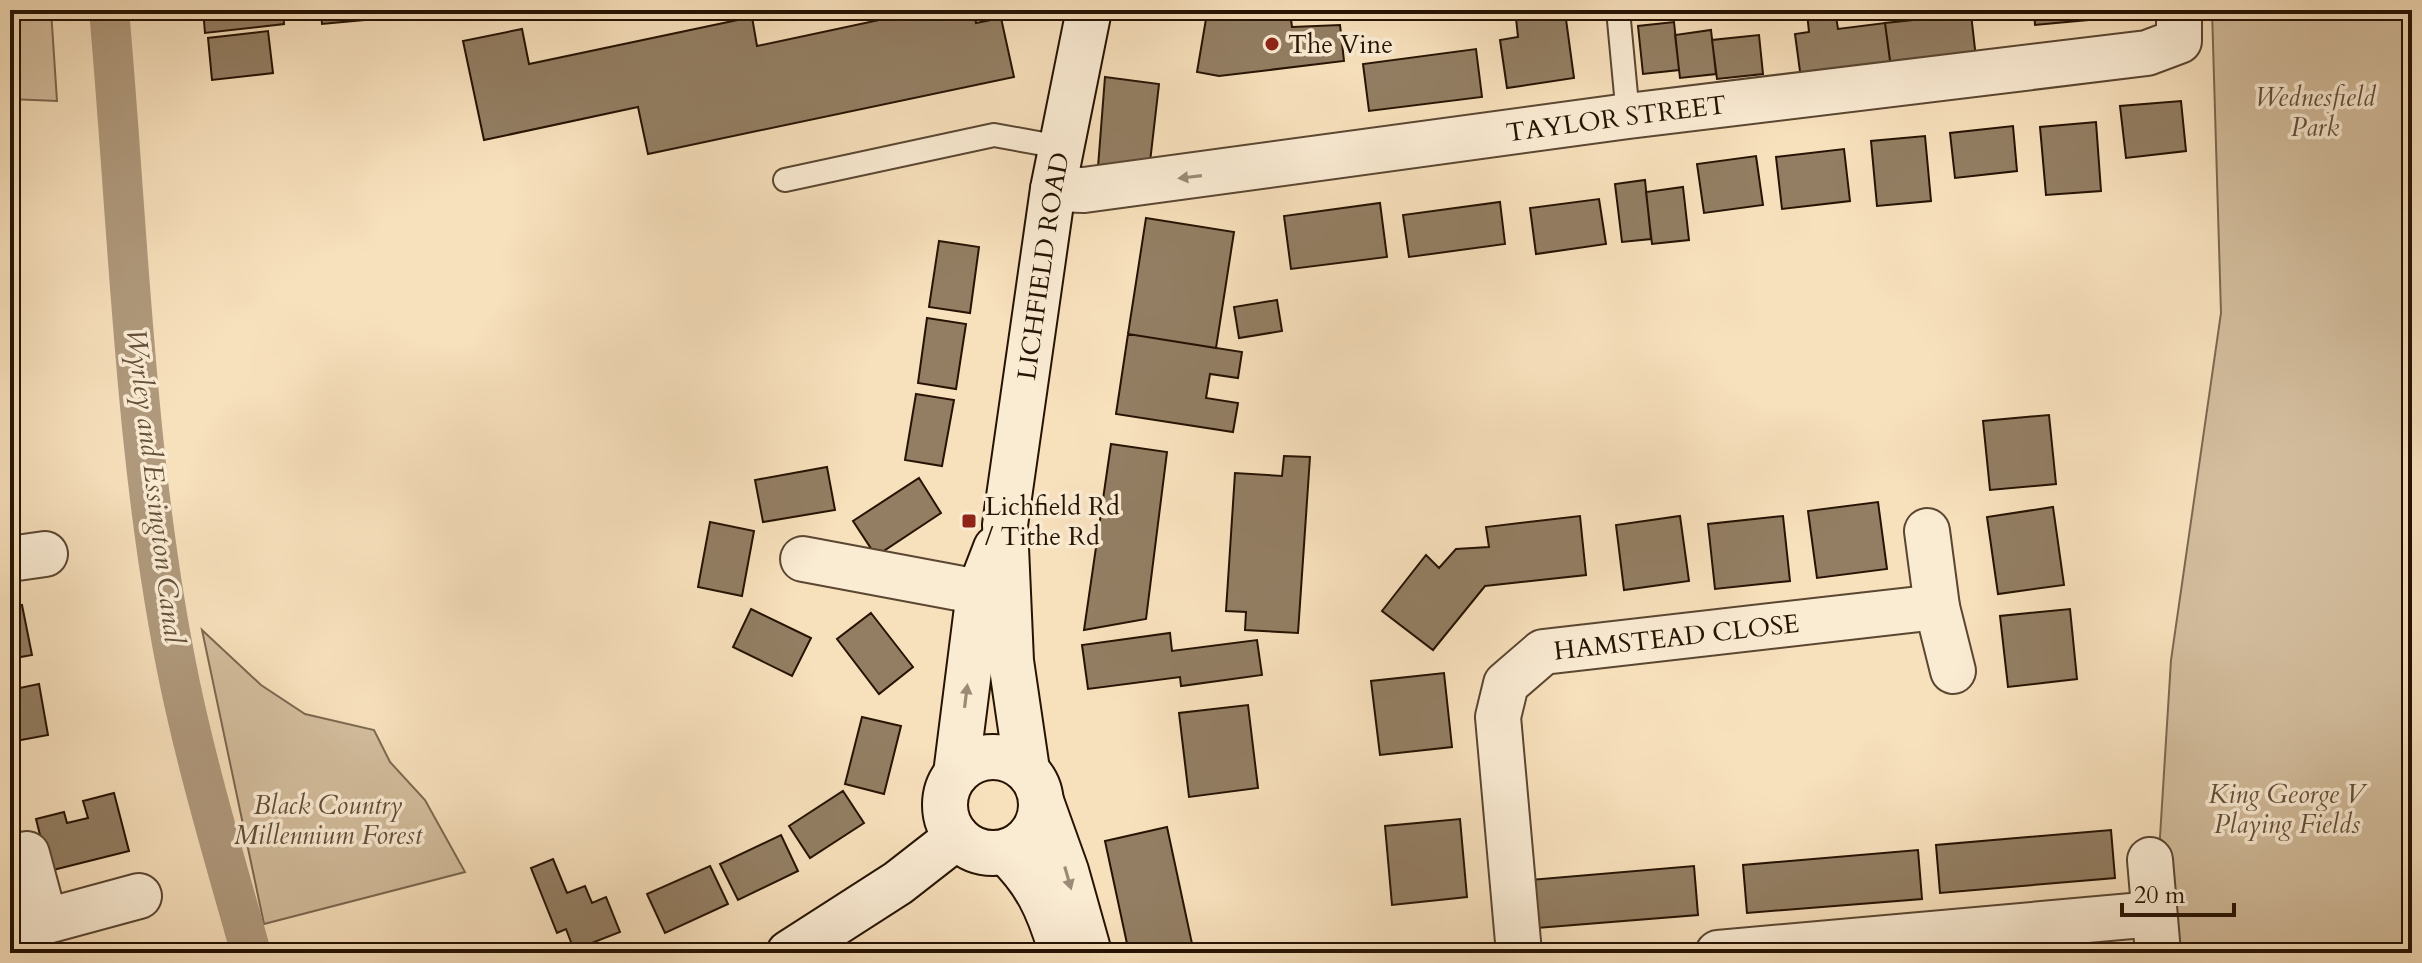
<svg xmlns="http://www.w3.org/2000/svg" width="2422" height="963" font-family="Cardo,serif">
<style>
.green{fill:#d3bd9d;stroke:#7c6850;stroke-width:2}
.lines{fill:none;stroke-linecap:round;stroke-linejoin:round}
.canal{stroke:#b09a7d;stroke-width:40}
.building{fill:#937e63;stroke:#261303;stroke-width:2}
.lane-casing{stroke:#5a4631;stroke-width:26}
.street-casing{stroke:#5a4631;stroke-width:48}
.secondary-casing{stroke:#261303;stroke-width:48}
.lane{stroke:#faebd3;stroke-width:22}
.street{stroke:#faebd3;stroke-width:44}
.secondary{stroke:#faebd3;stroke-width:44}
.oneway{fill:#9b8a75}
.poi-dot{fill:#8f2418;stroke:#faebd3;stroke-width:3}
.labels{text-anchor:middle;dominant-baseline:central;stroke-width:7;stroke-linejoin:round;paint-order:stroke}
.poi-label{font-size:26px;fill:#261303;stroke:#faebd3;text-anchor:start}
.park-label{font-size:26px;font-style:italic;fill:#634e39;stroke:#faebd3}
.street-label{font-size:26px;fill:#261303;stroke:#faebd3}
.water-label{font-size:28px;font-style:italic;fill:#64503a;stroke:#faebd3}
</style>
<rect width="100%" height="100%" fill="#f7e0bc"/>
<filter id="stains"><feTurbulence type="fractalNoise" baseFrequency=".0025" numOctaves="4"/><feColorMatrix values="0 0 0 0 .2 0 0 0 0 .09 0 0 0 0 .02 0 0 0 .5 -.17"/></filter>
<radialGradient id="worn" r=".72"><stop offset=".6" stop-color="#630" stop-opacity="0"/><stop offset="1" stop-color="#630" stop-opacity=".3"/></radialGradient>
<!-- green -->
<path class="green" d="M10,10H51L57,101L10,99Z
M2212,10H2412V953H2148L2159,853L2171,660L2221,313Z
M202,630L261,685L305,714L374,730L390,762L425,800L465,872L264,924Z"/>
<g class="lines">
<!-- canal -->
<path class="canal" d="M109,10C129,234 134,463 180,684C199,774 226,864 251,953"/>
</g>
<!-- building -->
<path class="building" d="M203,10H283L284,24L205,33Z
M321,10H363L364,20L322,24Z
M926,10H974L976,23L1001,18L1014,77L648,154L638,107L484,140L463,41L522,29L529,64L752,17L757,46Z
M1835,10L1838,29L1885,23L1891,68L1801,79L1795,34L1809,32L1807,13Z
M2034,10H2099V19L2035,25Z
M1290,12L1292,27L1340,25L1344,61L1219,76L1197,72L1206,19Z
M1565,12L1574,78L1507,88L1500,40L1518,37L1516,18Z
M1971,14L1976,58L1891,68L1885,23Z
M1674,22L1679,70L1643,74L1638,26Z
M1711,30L1716,74L1680,78L1675,35Z
M268,31L273,73L212,80L208,38Z
M1759,35L1763,74L1717,79L1712,40Z
M1476,49L1482,97L1369,111L1363,64Z
M1105,77L1159,84L1150,162L1098,167Z
M2181,101L2186,151L2126,158L2120,106Z
M2096,122L2101,191L2046,195L2040,127Z
M2013,126L2017,171L1955,178L1950,133Z
M1925,136L1931,201L1877,206L1871,141Z
M1844,149L1850,201L1782,209L1776,157Z
M1756,156L1763,205L1704,213L1697,164Z
M1645,180L1651,239L1622,242L1615,184Z
M1683,187L1689,240L1652,244L1646,192Z
M1599,199L1606,244L1536,254L1530,208Z
M1500,202L1505,244L1409,257L1403,215Z
M1380,203L1387,257L1291,269L1284,216Z
M1146,218L1234,232L1216,348L1128,334Z
M939,241L979,247L970,313L929,307Z
M1277,300L1282,331L1239,338L1234,307Z
M927,318L966,324L956,389L918,383Z
M1128,334L1242,352L1238,378L1210,374L1206,398L1238,403L1233,432L1116,414Z
M916,394L954,400L942,466L905,460Z
M2049,415L2056,484L1990,490L1983,421Z
M1111,444L1167,452L1146,619L1084,630Z
M1284,456L1310,457L1298,633L1245,630L1246,612L1226,611L1235,473L1282,476Z
M827,467L835,510L763,522L755,480Z
M919,478L941,513L876,556L853,521Z
M10,490L20,537L10,538Z
M1878,502L1887,569L1817,578L1808,511Z
M2053,507L2064,585L1998,594L1987,517Z
M1580,516L1586,575L1485,586L1433,650L1382,611L1426,555L1439,568L1456,549L1489,547L1486,527Z
M1680,516L1689,581L1624,590L1616,525Z
M1783,516L1790,581L1715,589L1708,524Z
M710,522L754,531L742,596L698,587Z
M22,605L32,655L10,659V607Z
M751,609L811,638L792,676L733,647Z
M2070,609L2077,679L2008,687L2000,616Z
M871,613L913,667L879,694L837,639Z
M1170,633L1172,651L1257,640L1262,675L1181,686L1180,677L1088,689L1082,645Z
M1444,673L1452,747L1380,755L1371,681Z
M39,684L48,735L10,742V690Z
M1248,705L1258,788L1189,797L1179,713Z
M862,717L901,726L884,794L845,784Z
M843,791L864,823L810,858L789,826Z
M114,793L129,851L49,871L36,819L64,812L67,823L88,818L83,801Z
M1460,819L1467,897L1392,905L1385,826Z
M1167,827L1194,953H1129L1105,841Z
M2111,830L2115,878L1940,893L1936,845Z
M781,835L798,871L738,900L720,864Z
M1918,850L1922,899L1747,913L1743,865Z
M553,859L567,893L585,886L592,903L606,897L620,932L574,950L566,929L557,933L531,868Z
M710,866L728,904L665,933L647,894Z
M1694,866L1698,915L1523,929L1519,881Z"/>
<g class="lines">
<defs>
<path id="lane" d="M1618,10L1628,116
M785,180L994,135L1060,147"/>
<g id="street">
<path id="s1" d="M1053,189L1084,190L1628,116L2147,53L2179,41V10"/>
<path d="M1927,531L1937,607L1953,671"/>
<path d="M10,559L45,554"/>
<path d="M803,559L979,592"/>
<path d="M27,854L45,921"/>
<path d="M2150,860L2158,953"/>
<path d="M10,931L139,896"/>
<path id="s2" d="M1519,953L1498,717L1506,684L1543,652L1937,607"/>
<path d="M1718,953L2154,914"/>
</g>
<g id="secondary">
<circle cx="993" cy="805" r="48"/>
<path id="s3" d="M1027,770L1011,661L1005,525L1053,189L1089,10"/>
<path d="M956,774L979,592L996,548"/>
<path d="M1042,804L1066,871L1089,953"/>
<path d="M1006,852C1036,881 1048,907 1060,947"/>
<path d="M789,953L898,883L957,837"/>
</g>
</defs>
<!-- lane casing -->
<use href="#lane" class="lane-casing"/>
<!-- street casing -->
<use href="#street" class="street-casing"/>
<!-- secondary casing -->
<use href="#secondary" class="secondary-casing"/>
<!-- lane -->
<use href="#lane" class="lane"/>
<!-- street -->
<use href="#street" class="street"/>
<!-- secondary -->
<use href="#secondary" class="secondary"/>
</g>
<!-- one-way arrows -->
<defs><path id="oneway-solid" d="M-6-.8H1V-3.2L6.5 0L1 3.2V.8H-6Z" transform="scale(2)"/></defs>
<g class="oneway">
<use href="#oneway-solid" transform="translate(1190 177) rotate(173)"/>
<use href="#oneway-solid" transform="translate(966 696) rotate(-83)"/>
<use href="#oneway-solid" transform="translate(1068 878) rotate(74)"/>
</g>
<!-- markers -->
<g class="poi-dot">
<circle cx="1272" cy="44" r="8"/>
<rect x="961" y="513" width="16" height="16" rx="4"/>
</g>
<g class="labels">
<!-- poi labels -->
<g class="poi-label">
<text x="1288" y="44">The Vine</text>
<text x="985" y="506">Lichfield Rd<tspan x="985" dy="30">/ Tithe Rd</tspan></text>
</g>
<!-- park labels -->
<g class="park-label">
<text x="2315" y="97">Wednesfield<tspan x="2315" dy="30">Park</tspan></text>
<text x="2287" y="794">King George V<tspan x="2287" dy="30">Playing Fields</tspan></text>
<text x="328" y="805">Black Country<tspan x="328" dy="30">Millennium Forest</tspan></text>
</g>
<!-- street labels -->
<g class="street-label">
<text stroke="none"><textPath href="#s1" startOffset="568">TAYLOR STREET</textPath></text>
<text stroke="none"><textPath href="#s3" startOffset="508">LICHFIELD ROAD</textPath></text>
<text stroke="none"><textPath href="#s2" startOffset="454">HAMSTEAD CLOSE</textPath></text>
</g>
<!-- water labels -->
<g class="water-label">
<text transform="translate(155 486) rotate(83)">Wyrley and Essington Canal</text>
</g>
</g>
<!-- margin -->
<rect width="2422" height="963" fill="none" stroke="#f7e0bc" stroke-width="40"/>
<rect x="12" y="12" width="2398" height="939" fill="none" stroke="#261303" stroke-width="4"/>
<rect x="20" y="20" width="2382" height="923" fill="none" stroke="#261303" stroke-width="2"/>
<!-- scale -->
<path d="M2122 903v12h112v-12" fill="none" stroke="#261303" stroke-width="4"/>
<text x="2134" y="903" font-size="24" fill="#261303" stroke="#faebd3" stroke-width="6" paint-order="stroke">20 m</text>
<rect width="100%" height="100%" filter="url(#stains)"/>
<rect width="100%" height="100%" fill="url(#worn)"/>
</svg>
